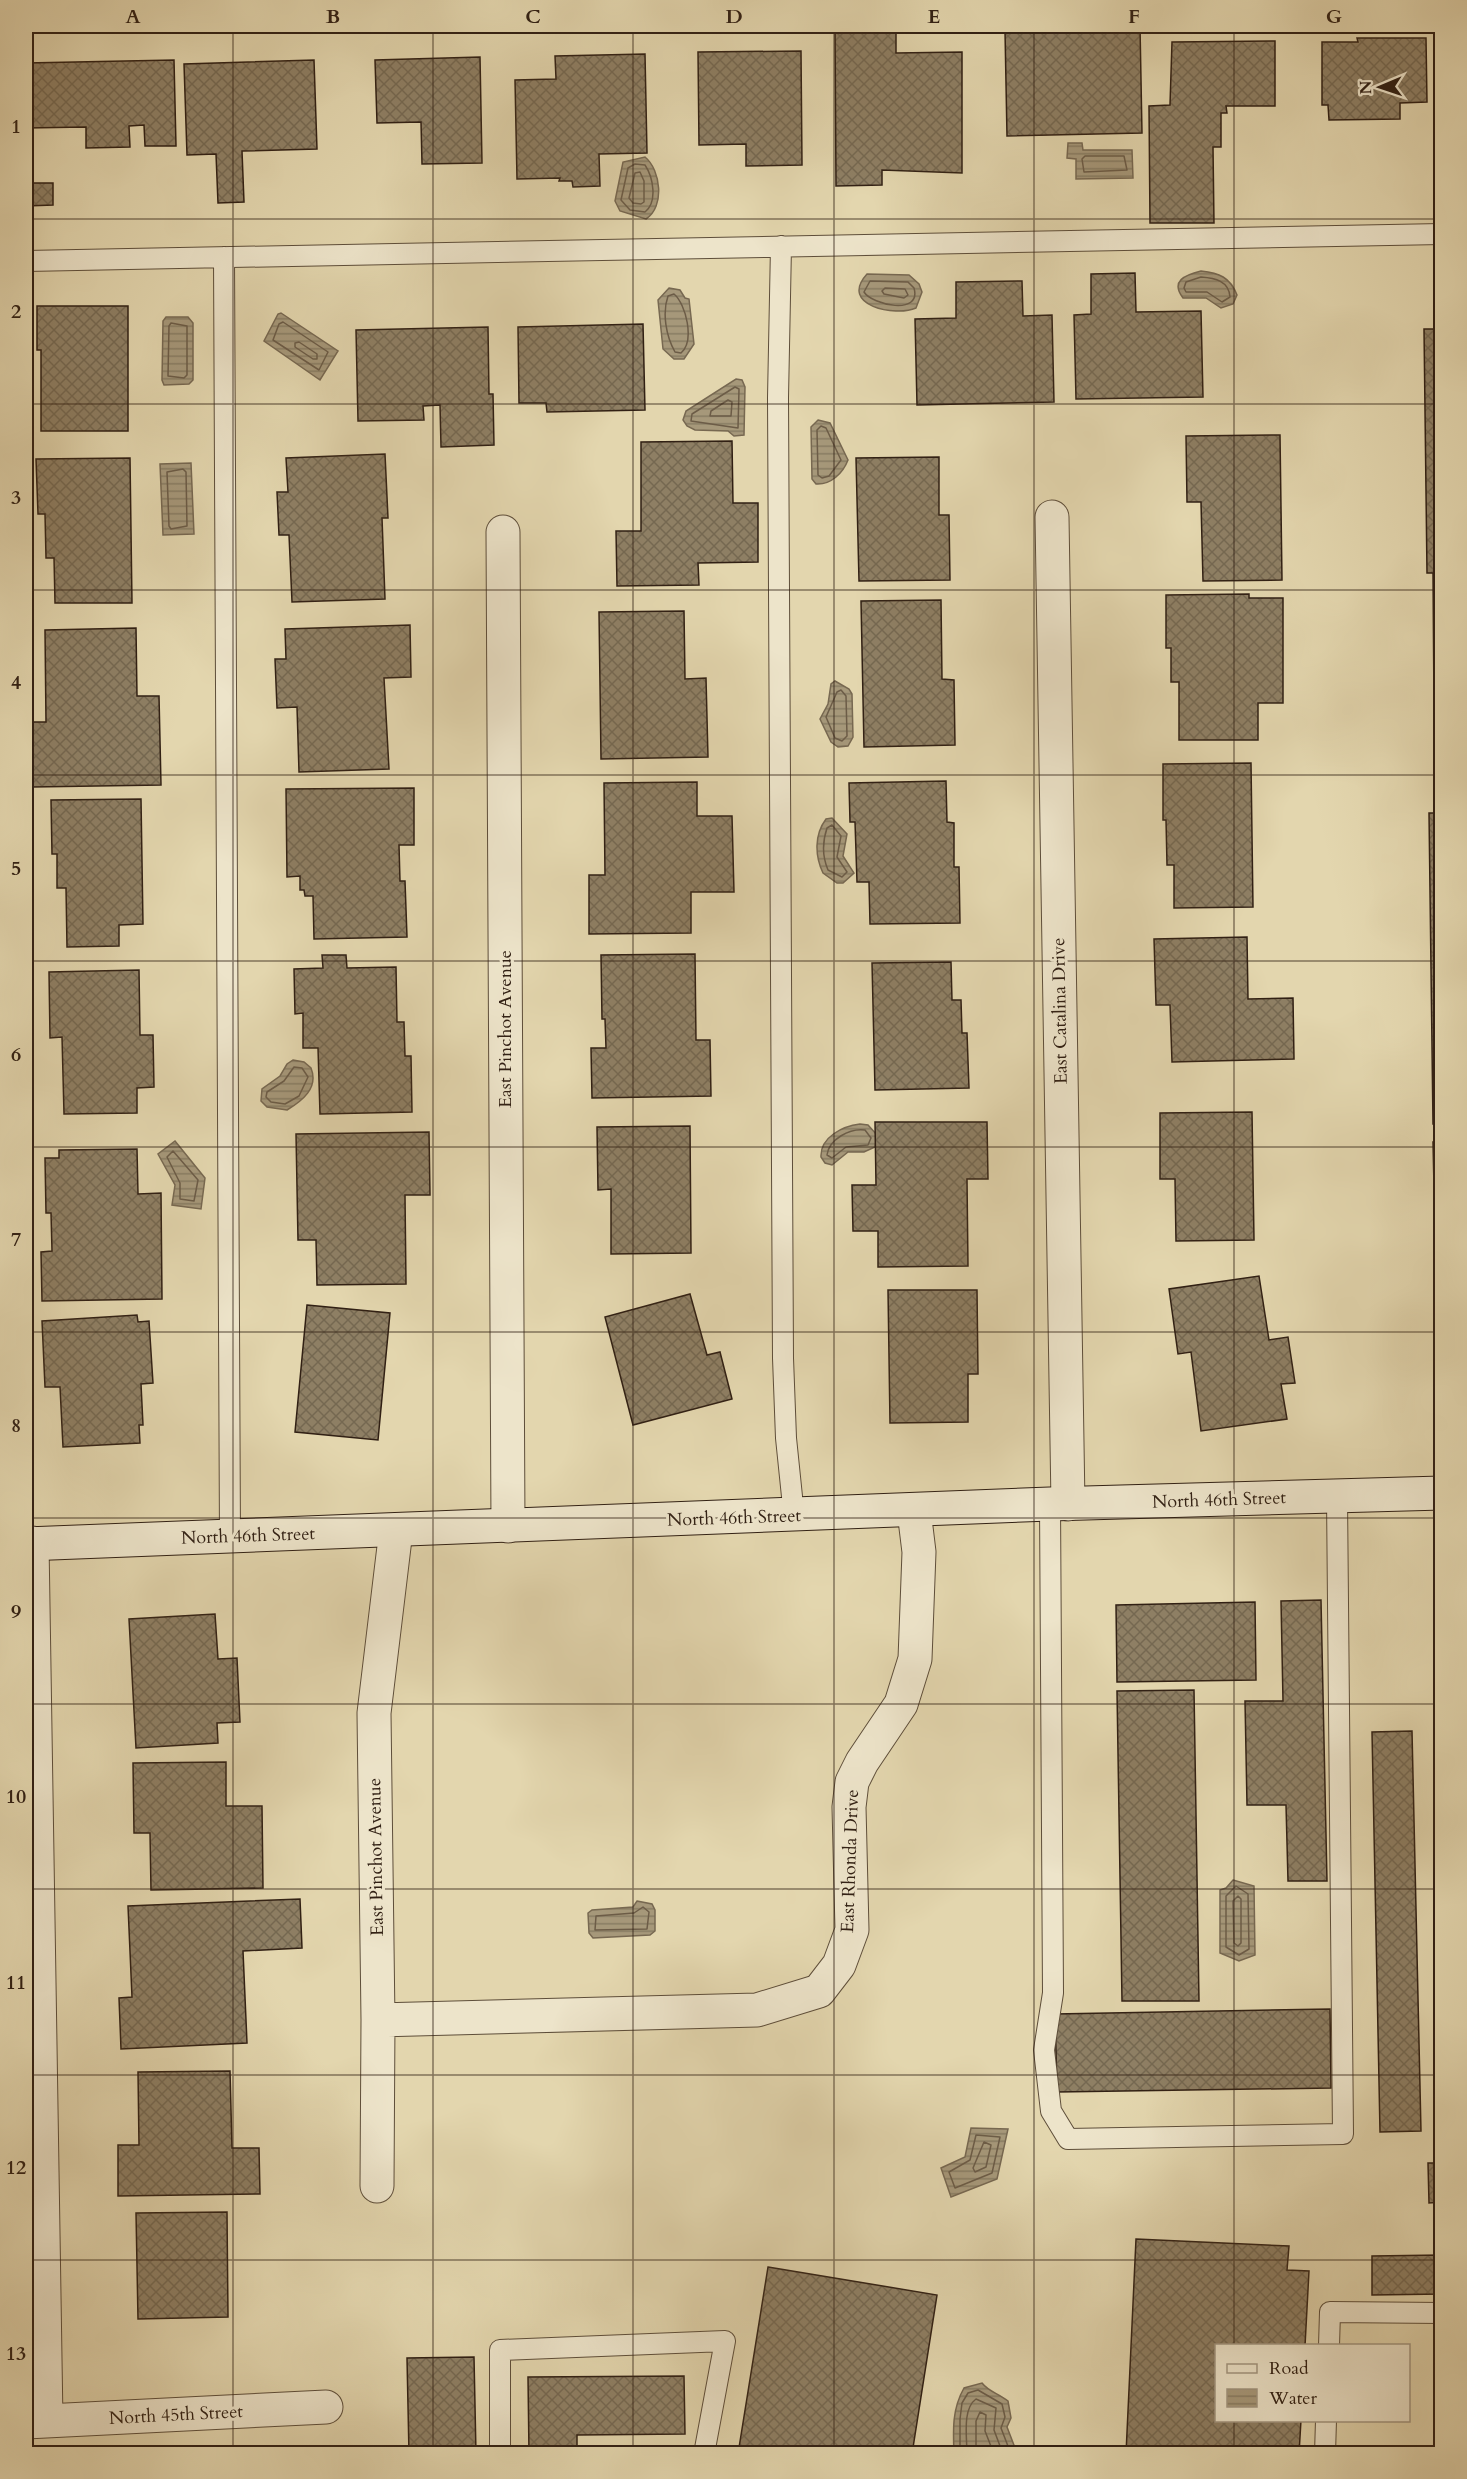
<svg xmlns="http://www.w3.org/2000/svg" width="1467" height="2479" font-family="Cardo,serif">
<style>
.water{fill:url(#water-rules);stroke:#776851;stroke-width:1.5}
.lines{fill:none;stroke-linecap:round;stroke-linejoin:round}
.shore{stroke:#6c5c47;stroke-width:1.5}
.building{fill:url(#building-cross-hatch);stroke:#312014;stroke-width:1.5}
.lane-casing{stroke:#5e4e3a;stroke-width:22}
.street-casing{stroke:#5e4e3a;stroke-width:35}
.secondary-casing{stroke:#312014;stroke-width:35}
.lane{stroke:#ede4ca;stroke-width:20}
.street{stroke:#ede4ca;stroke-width:33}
.secondary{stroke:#ede4ca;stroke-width:33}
.grid{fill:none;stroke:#312014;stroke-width:1.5;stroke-opacity:0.55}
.labels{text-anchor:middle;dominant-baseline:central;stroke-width:6;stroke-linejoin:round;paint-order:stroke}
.street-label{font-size:18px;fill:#312014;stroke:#ede4ca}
.neatline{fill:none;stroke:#312014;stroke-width:2}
.grid-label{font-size:20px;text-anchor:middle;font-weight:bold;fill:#312014}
</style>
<defs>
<pattern id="water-rules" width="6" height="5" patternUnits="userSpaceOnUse" patternTransform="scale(1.5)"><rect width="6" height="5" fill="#a6987a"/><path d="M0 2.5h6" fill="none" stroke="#887c63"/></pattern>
<pattern id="building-cross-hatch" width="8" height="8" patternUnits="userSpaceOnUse" patternTransform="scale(1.5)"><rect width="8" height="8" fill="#8e7f64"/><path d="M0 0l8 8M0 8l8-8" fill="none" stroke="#756851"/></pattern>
</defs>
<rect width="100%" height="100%" fill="#e3d6ae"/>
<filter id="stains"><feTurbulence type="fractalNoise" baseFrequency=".00333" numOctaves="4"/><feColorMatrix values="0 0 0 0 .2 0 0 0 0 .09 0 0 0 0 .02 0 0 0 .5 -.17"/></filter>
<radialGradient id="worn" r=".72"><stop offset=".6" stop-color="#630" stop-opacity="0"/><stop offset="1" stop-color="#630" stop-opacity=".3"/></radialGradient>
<!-- water -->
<path class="water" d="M1068,143H1082L1083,150H1132L1133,178L1076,179V159L1067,158Z
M645,157C661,170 665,207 646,219L620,211L615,201L623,162Z
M1201,271C1219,273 1230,277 1237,295L1233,304L1221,308L1206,298H1183C1170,281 1185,275 1201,271Z
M867,274L909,275L919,284L922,292L916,308C896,317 838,306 867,274Z
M669,288L680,290L685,298L689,299L694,344L684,359H674L663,349L658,300Z
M281,313L338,351L320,380L264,341L278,314Z
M166,317H188L193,323V380L189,384L164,385L162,380L163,321Z
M736,379L742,380L745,387L744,435L734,436L728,431L695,430L687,426L683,420L686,411Z
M818,420L830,423L848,460C843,473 831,485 816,484L812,479L811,427Z
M191,463L194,534L163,535L160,464Z
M835,681L849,689L852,694L853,737L848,746L838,747L831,742L820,719L828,704L831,684Z
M832,818L847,834L843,856L854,873L843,883H837L823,873C815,856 814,835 826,819Z
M293,1060L304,1062L311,1068C319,1088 302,1101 287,1110L267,1107L261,1101L262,1089L280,1076L287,1064Z
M860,1124L868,1125L877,1135L875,1147L864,1152H848L832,1165L825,1163L821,1157C820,1137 843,1126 860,1124Z
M175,1141L205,1178L201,1209L172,1205L175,1185L158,1154Z
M1233,1880L1254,1886L1255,1955L1239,1961L1220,1953V1890L1226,1888Z
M637,1901L652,1904L655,1910V1931L650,1935L593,1938L589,1933L588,1913L592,1910L633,1907Z
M971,2128L1008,2129L997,2179L951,2197L941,2168L965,2157Z
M982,2383C989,2392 998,2393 1008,2401L1011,2418L1007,2427L1017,2453H954C953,2430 952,2409 964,2388Z"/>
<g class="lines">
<!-- shore -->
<path class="shore" d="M1085,156H1124L1127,170L1084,172L1082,159Z
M635,164L645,165C653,177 658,202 645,212L630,210L621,200L628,168Z
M640,172L644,181V202L641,204L633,203L629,198L635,173Z
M1201,277C1215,278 1229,281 1230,297L1222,302L1207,292H1186L1184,288L1186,282Z
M870,281L908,282L914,288C922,316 872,305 864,292Z
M885,288L905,289L908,295L904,298L884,294L882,291Z
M674,294C686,304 695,341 681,353L675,352C666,336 662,313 668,296Z
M283,322L328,352L319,370L273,340L279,324Z
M171,323L187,326V375L184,378L168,376L169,326Z
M299,342L317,354V359H313L295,347V343Z
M735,387L739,389L738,428L691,421L692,414Z
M728,400L732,402L731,416H710L711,411Z
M821,426L826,428L841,460L829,476L822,478L818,475L817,430Z
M183,469L186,472L187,526L171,529L169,526L167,472Z
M841,690L846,696L847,736L842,741L835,738L826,717L837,692Z
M832,825L841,836L837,857L847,872L842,877L828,870C822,856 822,843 827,828Z
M294,1067L302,1068L308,1077L299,1096L285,1104L271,1102L266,1097L267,1092L284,1081Z
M865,1130L871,1138L868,1145L846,1147L832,1158L827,1155C829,1139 850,1128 865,1130Z
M173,1151L198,1180L194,1201L180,1199V1183L167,1157Z
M1236,1886L1248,1894L1249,1949L1239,1955L1226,1947V1896Z
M1238,1896L1241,1899V1943L1238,1946L1234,1943L1233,1901Z
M643,1907L649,1912L647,1929L595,1930L596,1916L634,1913Z
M976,2135L1000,2137L992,2173L955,2188L949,2172L970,2160Z
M984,2142L991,2145L986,2167L975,2172L973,2168Z
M960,2454V2419L962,2403L968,2393L978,2390L1002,2404L1005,2417L1001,2428L1011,2454
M967,2454C967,2438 962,2409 976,2399L996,2408L994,2430L1003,2454
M976,2454V2421L980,2412L986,2415L985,2431L994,2454"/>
</g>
<!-- building -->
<path class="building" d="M835,26H896V53L962,52V173L882,170V185L836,186Z
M1042,26H1067V30L1092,29V26H1140L1142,133L1007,136L1005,31L1042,30Z
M1357,38H1426L1427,102L1400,103V119L1329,120L1328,105H1322V42H1358Z
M1275,41V106H1226L1227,113H1221V147H1213L1214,223H1150L1149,106L1170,105L1172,42Z
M801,51L802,165L746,166V144L699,145L698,52Z
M645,54L647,153L599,154L600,186L573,187L572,181H559L560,178L517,179L515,80L556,79L555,56Z
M480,57L482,163L422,164L421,122L377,123L375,60Z
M174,60L176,146H145L144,125L129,126L130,147L86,148V127L26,128V63Z
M314,60L317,149L242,151L244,202L218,203L216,154L187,155L184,64Z
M1435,175H1442V211H1436Z
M26,183H53V205L26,206Z
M1439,264H1442V302H1440Z
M1135,273L1136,312L1201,311L1203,397L1076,399L1074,315L1091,314V274Z
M1022,281L1023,316L1052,315L1054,402L917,405L915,319L956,318V282Z
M37,306H128V431H41V350H37Z
M643,324L645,410L547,412L546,403H519L518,327Z
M488,327L489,394H493L494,445L441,447L440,405L423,406L424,420L358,421L356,330Z
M1424,329H1442V705H1434L1433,573H1427Z
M1280,435L1282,580L1203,581L1201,502H1187L1186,436Z
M732,441L733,503H758V562L698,563L699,585L617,586L616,531H641V442Z
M385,454L388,518H382L385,599L292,602L289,535H279L277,492H288L286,458Z
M939,457V515H949L950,580L859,581L856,458Z
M130,458L132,603H55L54,558H46L45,514H38L36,459Z
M1249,594V598H1283V703H1258V740H1179V682H1171V648H1166V595Z
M941,600L942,679L954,680L955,745L864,747L861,601Z
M684,611L685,679L706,678L708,757L601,759L599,612Z
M410,625L411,677L384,678L389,769L299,772L297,707L277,708L275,659H286L285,629Z
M136,628L137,696H159L161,785L32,787L31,722H46L45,630Z
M1251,763L1253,907L1174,908V865H1167L1166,820H1163V764Z
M946,781L947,822L954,823V867H959L960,923L870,924L869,882H857L855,822H850L849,783Z
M697,782V816H732L734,892H691V933L589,934V875H605L604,783Z
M414,788V845H399L400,881H405L407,937L314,939L313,896H305L304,890H300V876L287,877L286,789Z
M141,799L143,924L119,925V946L67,947L66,888H57V854H52L51,800Z
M1429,813H1442V1124H1433Z
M1247,937L1248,999L1293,998L1294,1059L1172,1062L1170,1005H1156L1154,939Z
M695,954L696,1040H710L711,1096L592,1098L591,1048H606L605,1019H602L601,955Z
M322,955H346L347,968L396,967L397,1022H404L405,1056H411L412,1112L320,1114L318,1048H303V1013L295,1014L294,969L323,968Z
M951,962L952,1000H961L962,1033H967L969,1088L875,1090L872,963Z
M139,970L140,1035H153L154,1087L137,1088V1113L64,1114L62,1037L50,1038L49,972Z
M1252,1112L1254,1240L1176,1241L1175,1179H1160V1113Z
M875,1122H987L988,1179H967L968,1266L878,1267V1231H853L852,1185H876Z
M690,1126L691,1253L611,1254V1189L598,1190L597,1127Z
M429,1132L430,1195H405L406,1284L317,1285L316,1240H298L296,1134Z
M1433,1142H1442V1187H1434Z
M137,1149L138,1194L161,1193L162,1299L42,1301L41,1252L52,1251L51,1213H46L45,1158H59V1150Z
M1259,1276L1269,1340L1288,1337L1295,1383L1281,1384L1287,1419L1201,1431L1191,1352L1178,1354L1169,1289Z
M888,1290H977L978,1374H968V1422L890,1423Z
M690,1294L707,1355L720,1352L732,1399L633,1425L605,1317Z
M307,1305L390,1313L378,1440L295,1432Z
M137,1315L138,1322L149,1321L153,1383L141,1384L143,1425H139L140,1443L63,1447L60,1387H45L42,1321Z
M1321,1600L1327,1881H1288L1286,1805H1247L1245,1701H1283L1281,1601Z
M1255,1602L1256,1680L1117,1682L1116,1605Z
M215,1614L218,1659L237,1658L240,1722L217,1723L218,1743L136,1748L129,1619Z
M1194,1690L1199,2001H1122L1117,1691Z
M1412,1731L1421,2131L1380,2132L1372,1732Z
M226,1762V1806H262L263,1888L151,1890L150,1833H134L133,1763Z
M300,1899L302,1948L243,1951L247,2043L121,2049L119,1998L132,1997L128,1906Z
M1330,2009L1331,2088L1057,2092L1055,2014Z
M230,2071L232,2148H259L260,2194L118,2196V2145H139L138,2072Z
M1428,2163H1442V2202L1429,2203Z
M227,2212L228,2317L138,2319L136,2213Z
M1136,2239L1289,2246L1287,2270L1309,2271L1305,2346H1216V2420H1301L1299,2454H1126Z
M1442,2255V2294L1372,2295V2256Z
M768,2267L937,2295L912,2454H738Z
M474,2357L476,2454H409L407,2358Z
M684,2376L685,2434L577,2435V2454H529L528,2377Z"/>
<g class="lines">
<defs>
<path id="lane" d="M781,246L778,398L783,1358L786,1438L794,1516
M224,257L230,1537
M26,261L1442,234
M1050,1504L1053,1993L1044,2050L1051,2111L1068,2139L1343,2134L1337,1497
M1329,2346L1330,2312L1442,2313
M500,2454V2350L725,2341L704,2454
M1325,2454L1326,2420"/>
<path id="street" d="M1052,517L1068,1504
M503,532L508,1526
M32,1543L46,2421
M378,2020L757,2010L819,1991L839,1965L852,1930L849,1807L852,1782L862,1762L901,1704L915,1659L919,1552L914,1511
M377,2186L378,2020L374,1713L396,1530
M26,2422L326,2407"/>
<path id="secondary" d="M26,1544L1050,1504L1442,1493"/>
</defs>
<!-- lane casing -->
<use href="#lane" class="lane-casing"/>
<!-- street casing -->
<use href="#street" class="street-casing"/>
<!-- secondary casing -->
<use href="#secondary" class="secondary-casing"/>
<!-- lane -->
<use href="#lane" class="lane"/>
<!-- street -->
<use href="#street" class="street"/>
<!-- secondary -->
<use href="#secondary" class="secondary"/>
</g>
<!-- grid -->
<path class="grid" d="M233,26V2454M433,26V2454M633,26V2454M834,26V2454M1034,26V2454M1234,26V2346M26,219H1442M26,404H1442M26,590H1442M26,775H1442M26,961H1442M26,1147H1442M26,1332H1442M26,1518H1442M26,1704H1442M26,1889H1442M26,2075H1442M26,2260H1442M1234,2420V2454"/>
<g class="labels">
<!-- street labels -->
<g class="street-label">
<text transform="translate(1060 1011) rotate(-91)">East Catalina Drive</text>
<text transform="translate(505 1029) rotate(-90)">East Pinchot Avenue</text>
<text transform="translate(1219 1500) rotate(-2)">North 46th Street</text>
<text transform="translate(734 1518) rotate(-2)">North 46th Street</text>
<text transform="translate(248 1536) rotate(-2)">North 46th Street</text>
<text transform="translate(376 1857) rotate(-91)">East Pinchot Avenue</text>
<text transform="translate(850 1861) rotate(-88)">East Rhonda Drive</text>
<text transform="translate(176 2415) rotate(-3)">North 45th Street</text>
</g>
</g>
<!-- margin -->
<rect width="1467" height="2479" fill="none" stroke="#e3d6ae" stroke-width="66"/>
<!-- legend -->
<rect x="1215" y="2344" width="195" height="78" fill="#ede4ca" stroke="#a29681" stroke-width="1.5"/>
<rect x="1227" y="2364" width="30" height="9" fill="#ede4ca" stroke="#a29681" stroke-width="1.5"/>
<text x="1269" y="2374" font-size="18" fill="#312014">Road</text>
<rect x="1227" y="2389" width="30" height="18" fill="url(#water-rules)" stroke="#a29681" stroke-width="1.5"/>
<text x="1269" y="2404" font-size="18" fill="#312014">Water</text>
<!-- north arrow -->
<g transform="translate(1380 87) rotate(268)" stroke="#ede4ca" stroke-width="4.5" paint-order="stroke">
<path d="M0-4.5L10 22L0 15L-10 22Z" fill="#312014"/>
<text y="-9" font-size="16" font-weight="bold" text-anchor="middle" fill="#312014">N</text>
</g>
<rect x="33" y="33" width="1401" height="2413" class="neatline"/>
<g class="grid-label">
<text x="133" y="23">A</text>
<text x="333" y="23">B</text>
<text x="533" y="23">C</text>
<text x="734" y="23">D</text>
<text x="934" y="23">E</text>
<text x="1134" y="23">F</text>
<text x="1334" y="23">G</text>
<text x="16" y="133">1</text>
<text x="16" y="318">2</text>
<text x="16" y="504">3</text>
<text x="16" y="689">4</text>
<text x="16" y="875">5</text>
<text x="16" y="1061">6</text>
<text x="16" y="1246">7</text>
<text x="16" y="1432">8</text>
<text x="16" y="1618">9</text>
<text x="16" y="1803">10</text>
<text x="16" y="1989">11</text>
<text x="16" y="2174">12</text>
<text x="16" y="2360">13</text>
</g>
<rect width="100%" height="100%" filter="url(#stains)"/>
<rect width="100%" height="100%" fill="url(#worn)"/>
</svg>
